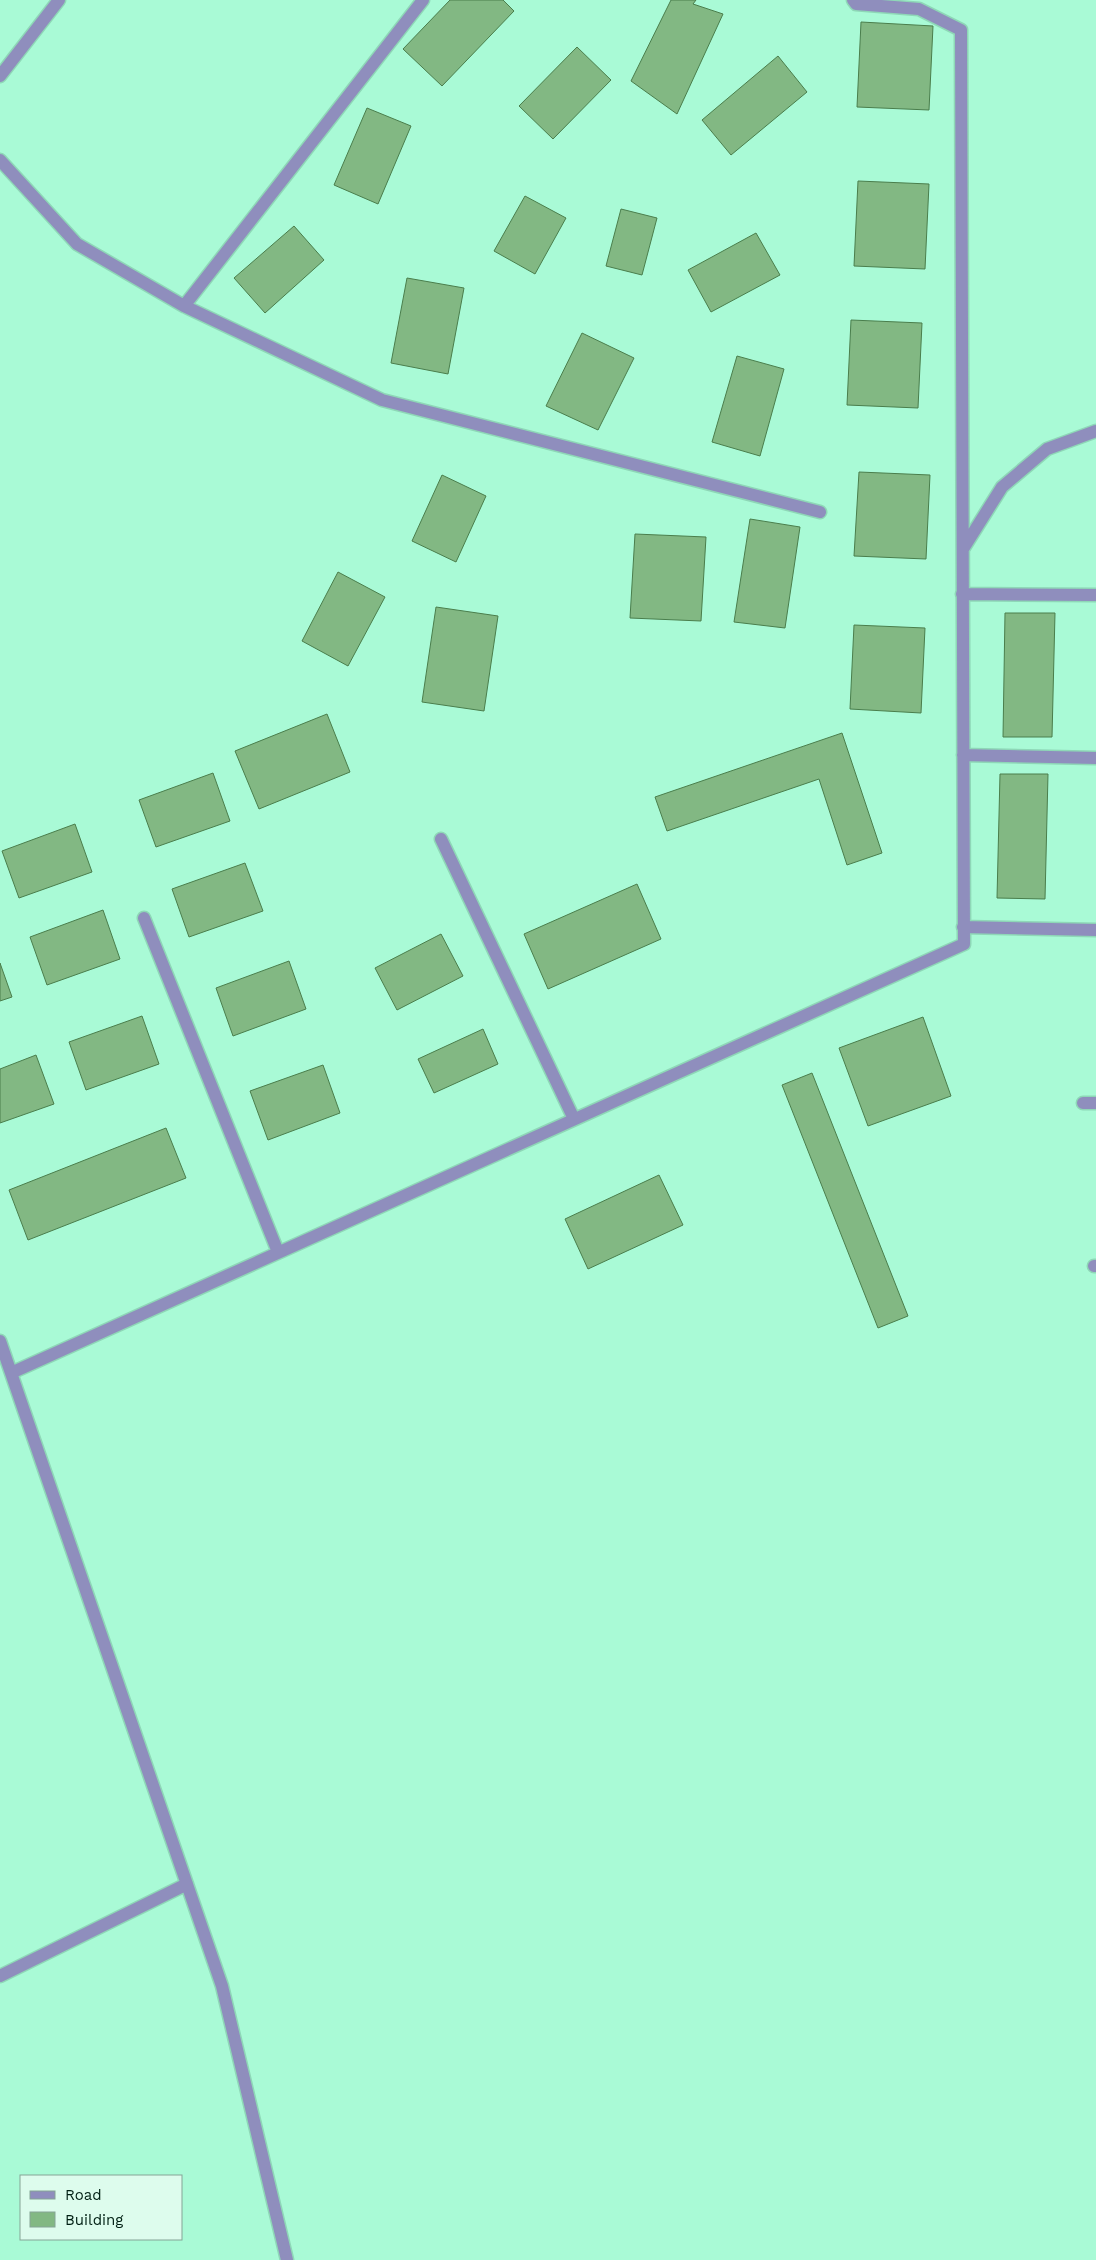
<svg xmlns="http://www.w3.org/2000/svg" width="1096" height="2260" font-family="'Work Sans',sans-serif">
<style>
.building{fill:#82b883;stroke:#4a7e4c}
.lines{fill:none;stroke-linecap:round;stroke-linejoin:round}
.minor-casing{stroke:#8ed7b7;stroke-width:15}
.minor{stroke:#8f8ebd;stroke-width:12}
</style>
<rect width="100%" height="100%" fill="#a9fad6"/>
<!-- building -->
<path class="building" d="M450,0H503L514,11L442,86L403,49Z
M671,0H696L693,4L723,14L677,114L631,81Z
M861,22L933,26L929,110L857,107Z
M577,47L611,80L553,139L519,106Z
M778,56L807,92L731,155L702,120Z
M367,108L411,126L378,204L334,185Z
M858,181L929,184L925,269L854,266Z
M525,196L566,218L535,274L494,251Z
M621,209L657,218L642,275L606,266Z
M294,226L324,260L265,313L234,278Z
M756,233L780,275L711,312L688,270Z
M407,278L464,288L448,374L391,363Z
M851,320L922,323L918,408L847,405Z
M582,333L634,358L598,430L546,406Z
M737,356L784,369L760,456L712,442Z
M859,472L930,475L926,559L854,556Z
M442,475L486,496L456,562L412,541Z
M750,519L800,527L785,628L734,622Z
M635,534L706,537L701,621L630,618Z
M338,572L385,597L348,666L302,641Z
M436,607L498,616L484,711L422,702Z
M1005,613H1055L1052,737H1003Z
M854,625L925,628L921,713L850,709Z
M327,714L350,772L259,809L235,751Z
M842,733L882,853L847,865L819,779L667,831L655,797Z
M213,773L230,821L156,847L139,800Z
M1000,774H1048L1045,899L997,898Z
M75,824L92,872L19,898L2,851Z
M245,863L263,911L189,937L172,889Z
M637,884L661,939L548,989L524,934Z
M103,910L120,959L47,985L30,937Z
M441,934L463,976L397,1010L375,968Z
M289,961L306,1009L233,1036L216,988Z
M0,963L12,997L0,1001Z
M142,1016L159,1064L86,1090L69,1042Z
M923,1017L951,1096L868,1126L839,1048Z
M483,1029L498,1064L434,1093L418,1059Z
M36,1055L54,1104L0,1123V1069Z
M323,1065L340,1113L268,1140L250,1091Z
M812,1073L908,1316L878,1328L782,1085Z
M166,1128L186,1178L28,1240L9,1190Z
M659,1175L683,1225L588,1269L565,1219Z"/>
<g class="lines">
<defs>
<path id="minor" d="M0,76L59,0
M0,160L77,244L184,306L382,400L820,512
M184,306L423,0
M963,549L1002,487L1047,449L1096,431
M962,594L1096,595
M963,755L1096,758
M441,839L574,1119
M144,918L278,1252
M963,927L1096,930
M1083,1103H1096
M1094,1266H1096
M0,1341L222,1986L287,2260
M11,1373L964,944L961,30L919,9L856,4L853,0
M0,1976L187,1884"/>
</defs>
<!-- minor casing -->
<use href="#minor" class="minor-casing"/>
<!-- minor -->
<use href="#minor" class="minor"/>
</g>
<!-- legend -->
<rect x="20" y="2175" width="162" height="65" fill="#ddfced" stroke="#85a496"/>
<rect x="30" y="2191" width="25" height="8" fill="#8f8ebd" stroke="#85a496"/>
<text x="65" y="2200" font-size="15" fill="#001f13">Road</text>
<rect x="30" y="2212" width="25" height="15" fill="#82b883" stroke="#85a496"/>
<text x="65" y="2225" font-size="15" fill="#001f13">Building</text>
</svg>
